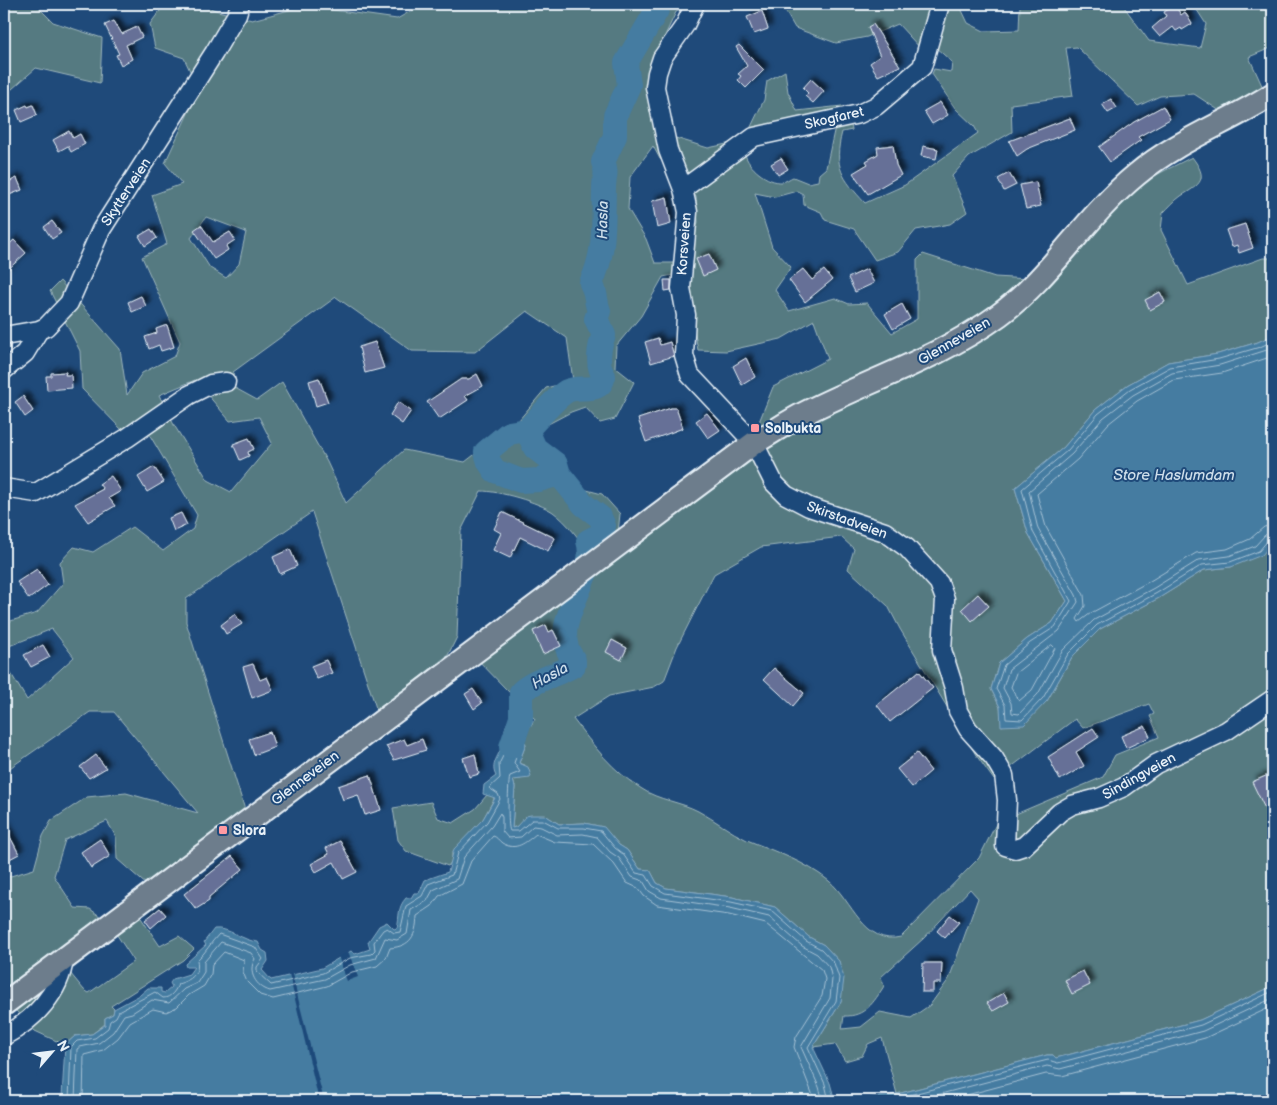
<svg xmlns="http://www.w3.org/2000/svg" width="1277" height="1105" font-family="'Balsamiq Sans',sans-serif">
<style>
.green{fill:#547a81;stroke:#9eb6bc;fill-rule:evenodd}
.water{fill:#447ba1;stroke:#86aac4}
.pier{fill:#1f4a7a}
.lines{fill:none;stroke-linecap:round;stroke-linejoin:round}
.shore{stroke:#a6c2d5;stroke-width:1}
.river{stroke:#447ba1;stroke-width:24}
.building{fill:#666f97;stroke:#e8f1f8;filter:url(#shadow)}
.minor-casing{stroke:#e8f1f8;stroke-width:21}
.major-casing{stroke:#e8f1f8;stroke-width:26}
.minor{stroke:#1f4a7a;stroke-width:18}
.major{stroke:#6d7d8c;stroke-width:22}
.poi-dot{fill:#ff9aa2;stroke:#1f4a7a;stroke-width:2}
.labels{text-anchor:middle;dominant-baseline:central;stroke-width:4;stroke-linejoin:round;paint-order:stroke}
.street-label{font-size:14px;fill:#e8f1f8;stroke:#1f4a7a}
.poi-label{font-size:14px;font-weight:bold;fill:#e8f1f8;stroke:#1f4a7a;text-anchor:start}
.water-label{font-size:15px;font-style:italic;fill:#cfdfeb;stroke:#1f4a7a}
</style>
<defs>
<filter id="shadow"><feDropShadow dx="4.5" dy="-4.5" stdDeviation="2.5" flood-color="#0009"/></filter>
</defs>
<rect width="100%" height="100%" fill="#1f4a7a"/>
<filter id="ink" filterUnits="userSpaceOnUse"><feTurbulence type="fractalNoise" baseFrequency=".02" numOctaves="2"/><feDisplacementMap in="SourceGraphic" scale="10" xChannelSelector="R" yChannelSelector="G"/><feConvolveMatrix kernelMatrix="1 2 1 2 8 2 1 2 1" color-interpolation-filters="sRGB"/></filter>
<g filter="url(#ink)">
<!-- green -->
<path class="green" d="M4,4H35L53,22L102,38L100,83L36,68L4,96Z
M165,4H200L218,11L252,20L304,6L397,19L423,4H694L676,12L647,74L669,136L708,148L736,142L748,133L764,100L767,81L785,71L788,92L797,111L842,106C849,114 851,120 852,130L842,132C833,167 842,178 865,203L905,185L978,133L974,126L955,108L932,74L934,69L951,72L952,62L934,46L921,49L898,24L867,37L836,43L795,28L781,4H959L968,23L984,31L1019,30L1020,5L1022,4H1122L1149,41L1200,48L1206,24L1193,4H1273V47L1249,57L1264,90L1220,111L1194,94L1160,96L1138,106L1077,47L1066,48L1073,96L1011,104L1012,132L969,157L952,176L967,212L950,224L916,230L898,252L875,260L854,229L825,220L821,212L804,205L803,194L797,191L775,197L755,193L772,247L791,267L775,290L789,311L835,298L849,304L867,303L892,333L917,319V260L923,254L995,277L1028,279L1065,261L1144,181L1192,157C1209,179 1201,184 1181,196C1174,201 1169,207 1163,213L1161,230L1188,285L1263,258H1273V335L1258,342L1218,354L1168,362L1127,385L1095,410L1064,447L1015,488L1028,533L1067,601L1052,623L1027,639L999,663L991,689L1000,707L1002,726L1047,701L1072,657L1100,629L1159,598L1204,570L1231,567L1272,543L1273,538V986L1200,1020L1056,1058L1053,1055H1047L897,1094L882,1038L868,1044L862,1056L845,1061L835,1044L813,1047L841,1002L839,961L824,945L809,937L775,907L732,897L666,888L657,883L650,870L640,869L627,850L619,845L603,827L584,823L559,824L545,815L512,828L515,787L513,780L521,779L525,765L519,763L526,744L522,739L535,719L476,658L767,441L759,422L773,387L828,359L814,320L781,339L726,351L698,350L686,287L673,275L663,277L641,316L616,346L615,367L634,382L615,419L600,423L585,407L571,412L535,431L541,445L583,489L602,494L620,514L618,533L590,554C579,539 568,523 553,512C538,502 499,491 481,491L461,531L457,637L448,655L377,711L312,512L186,599V622L246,813L148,886L117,859L116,837L107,821L65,840L54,876L75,908L90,909L104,919L61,962L84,990L89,993L134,961L113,929L137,912L160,946L179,936L194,949L183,960L111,1006L114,1009L113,1014L105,1018V1024L92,1034L75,1036L65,1045L35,1031L4,998V878L34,869L43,836L51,821L87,797L126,793L198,813L114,712H90L4,772V662L27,700L74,657L52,629L4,648V623L37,613L63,583L60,562L74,547L93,552L132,527L163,551L193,529L197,515L142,422L124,432L82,389L80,351L50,291L60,281L120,349L127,395L142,373L175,356L180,342L142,257L167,244L152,195L182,184L165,163L199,90L184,58L155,48L150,24ZM836,122L826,168L819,174L818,181L808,183L793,177C790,178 785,182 782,182C767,183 748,167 745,154L776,126ZM653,146L660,159L680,169L696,197L698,222L689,263H655L646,239L628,209L630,177ZM206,217L246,232L239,264L226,278L210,268L191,238ZM336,297L412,351L475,352L527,311L567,338L573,381L546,388L518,421L465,462L404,450L346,503L327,462L282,382L257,400L235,388L233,372ZM195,380L230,421L259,417L272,443L231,492L208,480L174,425L159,395ZM841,537L854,549L848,569L888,606L900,629L976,755L994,780L1075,719L1083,728L1149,704L1154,714L1150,716L1159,737L1115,755L1103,777L997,822L979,858L901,937C864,946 852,900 829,881C806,862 774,851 747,840C730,832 715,820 698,811C681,802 658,800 642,789C613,772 593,745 573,719L609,696L654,687L664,681L677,647L714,574L761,547ZM970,889L978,898L949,979L930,1005L911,1018L880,1012L861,1027L842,1029L844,1016C865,1017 874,1002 884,986L881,977L924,938Z
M487,795L493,796L494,799L483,819L452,852V861L448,866L406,851L398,840L393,808L431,802L438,818L453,823L475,809Z"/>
<!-- water -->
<path class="water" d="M1273,335L1272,543L1262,555L1231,567L1204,570L1159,598L1100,629L1072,657L1047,701L1024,725L1001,726L1000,707L991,689L999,663L1027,639L1052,623L1067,601L1028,533L1015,488L1064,447L1095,410L1127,385L1168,362L1218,354L1258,342Z
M521,718L533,720L523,739L526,744L519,763L528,767L531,776L530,778L513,780L515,787L512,828L516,827L526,816L531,815H545L559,824L584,823L604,827L619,845L627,850L640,869L650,870L657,883L666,888L732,897L775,907L809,937L824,945L839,961L844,978L841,1002L813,1047L830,1083L835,1101H65L62,1097L65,1045L75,1036L92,1034L105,1025V1018L113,1014L114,1009L140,995L148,988H161V992L165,993L172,987L170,983L173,979L189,974L194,967H186L185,964L206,945L204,942L214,929C229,927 243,941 258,942L262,950L267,953L268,961L262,970L271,980L322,968L351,951L355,954L370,949L368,942L379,926L387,922L394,929L397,928C400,916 397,908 406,898H411L414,893H419L425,880L448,872L454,849L483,819L495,798L483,794L484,785L496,776C490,765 498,757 502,746C506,736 502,731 509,720Z
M1273,986V1101H854L897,1094L1047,1055H1053L1056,1058L1200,1020Z"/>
<!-- pier -->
<path class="pier" d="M348,951L358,977L347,981L338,956Z
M289,974H292L324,1101H319Z"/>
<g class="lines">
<!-- shore -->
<path class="shore" d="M1273,341L1260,347L1219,359L1170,367L1130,389L1098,414L1068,450L1022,489L1033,532L1071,601L1055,627L1030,643L1004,665L996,689L1005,705L1006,719L1022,720L1043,698L1068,654L1097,625L1157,593L1202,565L1230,562L1259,551L1268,540L1273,539
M1273,348L1220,365L1172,373L1133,395L1103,418L1072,454L1029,491L1038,529L1076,595L1078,602L1059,631L1009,669L1003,688L1011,703L1012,713L1019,714L1038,694L1063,650L1094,620L1154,588L1199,560L1229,556L1255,546L1265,535L1273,533
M1273,356L1222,373L1174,380L1137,401L1108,424L1078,459L1037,494L1046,527L1084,595L1085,606L1077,619L1079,622L1091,613L1150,581L1196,553L1227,549L1250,539L1264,527L1273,525
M1052,645L1055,648L1032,690L1019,701L1011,687L1016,673Z
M69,1101L71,1047L77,1041L95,1038L108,1028L110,1021L116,1017L119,1011L155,992L163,998C171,998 176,990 178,984C191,980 200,974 197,960C206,953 210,943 219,934L255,947L263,959L257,967V972L271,985L323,973L350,958L371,954L375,950L374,942L383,930L387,928L394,933L400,932L406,906L422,896L428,884L452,875L458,853L487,822L500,799L498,794L489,788L500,778L499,764L508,746V731L512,725L520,723L524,727L518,737L520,746L514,763L520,772L510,776C508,781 507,827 510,831H519L532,820H543L558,828H584L601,831L615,848L623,854L636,873L646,875L653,886L665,893L731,902L772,911L806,941L821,949L834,963L839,978L836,1001L808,1047L825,1084L829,1101
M75,1101L77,1049L80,1047L99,1043L113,1032L124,1015L132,1013L152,1000L169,1003L184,989L197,983L204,972V962L221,942L251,953L255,959C247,972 256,987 270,991L325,979L350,965L376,958L385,938L397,940L407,934L411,910L427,901L433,890L457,879L464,857L492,826L500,813L502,817V831L508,838L521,837L533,826L541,827L557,835L583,834L597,837L610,852L619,858L632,877L643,881L649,891L661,898L730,908L769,917L802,946L817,954L829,967L832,979L830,998L801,1047L819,1087L823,1101
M83,1101L84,1055L103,1050L118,1038L130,1022L144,1014L153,1009L166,1012L177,1007L189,995L204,986L211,974L212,965L224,952L244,960L243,972L247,982L260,995L273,999L327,986L352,972L377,966L386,958L390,948C411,946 416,936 417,916L432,906L439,896L462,884L471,861L493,836C497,837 498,840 502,843C516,852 526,842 536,834L555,842L593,844L614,864L627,883L638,888L644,896L657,905L729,915L766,924L822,970L825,979L822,996L796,1037L794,1047L815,1101
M885,1101L1048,1060L1058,1063L1201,1025L1273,991
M914,1101L1047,1066L1060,1069L1203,1031L1273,998
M944,1101L1046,1074L1062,1076L1205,1038L1273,1006"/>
<!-- river -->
<path class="river" d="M527,430L509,433L486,452L489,462L495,471L521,481L539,480L559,474
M511,747L521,718V692C535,679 558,675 574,665V660C544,625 600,577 588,541L600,535L604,526L600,517L584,505L559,474L556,464L535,448L527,430C536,421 557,396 567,391C581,384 599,396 604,376C596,366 599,346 604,335L596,319L599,311C595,301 597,293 591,283C606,252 603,222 604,188C604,176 608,175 603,162L615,136V116L629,85L626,63L657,10L659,4"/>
</g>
<!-- building -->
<path class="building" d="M1175,5L1181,15L1185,12L1192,24L1182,30L1181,28L1176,31L1173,27L1160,37L1152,28L1166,16L1164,12Z
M762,11L768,29L754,34L747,17Z
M114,21L122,34L137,27L142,37L126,45L132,59L121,65L116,55L119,54L105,25Z
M873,24L900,66L878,76L870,63L880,56L868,27Z
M739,45L764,70L746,88L738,80L741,76L738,74L747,66L736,47Z
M811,79L824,91L813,103L805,96L808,93L803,88Z
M1111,99L1117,108L1108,113L1102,104Z
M940,102L948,115L932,124L924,111Z
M27,105L28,107L33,105L37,115L21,122L16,110Z
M1163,106L1170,119L1138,137L1141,140L1110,162L1099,147L1134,122Z
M1070,118L1075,130L1027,149L1017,156L1009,141Z
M69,131L73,138L80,134L85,144L71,152L68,146L59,151L53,140Z
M893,145L896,165L901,175L868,194L853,173L868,164L866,161L878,154L877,147Z
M923,146L938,149L936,159L921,156Z
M781,158L788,169L778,175L771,164Z
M1009,173L1016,185L1004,191L998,179Z
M17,178L22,190L4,197V184Z
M1036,182L1041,206L1026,209L1020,185Z
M667,197L671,224L657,228L652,201Z
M52,221L61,233L52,239L44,227Z
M1245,224L1253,248L1239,253L1237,245L1232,247L1226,230Z
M201,225L213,242L230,232L235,240L226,246L228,250L214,259L194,230Z
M151,229L157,238L145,246L139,236Z
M14,240L26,253L4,273V256L9,250L6,247Z
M709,254L716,270L703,276L696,259Z
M803,269L812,280L824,270L832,280L805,302L789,280Z
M867,269L874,283L855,292L848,278Z
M664,280H671V290L665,291Z
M1160,292L1165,302L1150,310L1145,300Z
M141,296L146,306L132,312L128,302Z
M902,304L910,319L893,329L885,314Z
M167,325L174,347L161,351L159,345L149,349L145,337L157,333L156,329Z
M658,338L660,345L670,342L674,356L651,363L645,342Z
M375,342L384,368L365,373L359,347Z
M746,358L755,377L742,385L733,366Z
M66,372L65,375H71L72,388L47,390L46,376H51V373Z
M477,374L483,386L465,396L468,400L439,419L427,402L461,379H469Z
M319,378L328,402L316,406L309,381Z
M23,396L33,411L25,417L15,402Z
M398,402L411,411L402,424L390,415Z
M671,408H676L683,428L646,442L638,419Z
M707,413L720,430L708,438L696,421Z
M249,438L254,449L248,452L249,456L240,460L233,444Z
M154,467L164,482L147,492L138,477Z
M111,476L121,491L109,498L115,506L88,522L75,504L103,489L99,484Z
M502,512L555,538L548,551L520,537L510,558L493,550L501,533L494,529Z
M181,513L187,525L174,531L169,518Z
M290,549L297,566L280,574L273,557Z
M37,569L48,585L29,599L17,582Z
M978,594L989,606L972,621L962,609Z
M235,614L242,624L226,634L221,625Z
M546,625L549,632L553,630L561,646L543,654L533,631Z
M612,640L627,648L621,660L606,652Z
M43,645L50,657L31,667L24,655Z
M326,660L332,673L317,679L311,666Z
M253,664L260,680L267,677L273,690L252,698L243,667Z
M774,668L804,693L793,706L764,679Z
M919,671L933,688L890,722L877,705Z
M473,689L482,703L474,709L465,694Z
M1145,726L1150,737L1126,748L1121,736Z
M1093,728L1099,737L1076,752L1084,766L1060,780L1048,757Z
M270,732L275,747L254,755L249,739Z
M404,739L407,745L422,739L426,750L394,760L386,746Z
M917,753L931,771L912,787L897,769Z
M475,754L479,774L469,777L463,758Z
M96,755L106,768L89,778L80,767Z
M370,775L381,810L365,815L358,795L343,800L338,786Z
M1268,775L1273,788V825L1252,782Z
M4,825L19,854L4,862Z
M100,839L110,856L91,868L81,852Z
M340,841L357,872L343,879L334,862L316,872L311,864L329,854L326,848Z
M232,856L243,869L209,897V901L196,909L184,894Z
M160,908L166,915L151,928L145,920Z
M950,915L959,922L945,938L937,931Z
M923,963H942L941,983H933V992H922Z
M1083,971L1090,985L1072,994L1065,980Z
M1004,993L1009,1002L993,1011L987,1003Z"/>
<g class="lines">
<defs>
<path id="minor" d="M695,4L685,25L662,58L657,73L655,87L668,150L683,189L688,212L681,288L686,315L684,355L690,375L754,443L774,483L786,495L809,507L885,532L907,548L939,583L945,599L942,650L954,688L958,711L968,729L994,758L1004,775L1007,800L1005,846L1015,849L1024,846L1060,812L1072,805L1099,798L1124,787L1156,764L1226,731L1273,699
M683,189L754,137L859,114L876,106L922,67L940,4
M4,336L39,330
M4,370L25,353L39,330L46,327L69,303L101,230L214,53L237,14L240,4
M4,488L36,493L127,438L189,395L211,384L226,382
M4,1036C34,1020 60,993 64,959"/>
<path id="major" d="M4,1004L754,443C772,433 790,420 809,411C873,379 941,357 999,315C1052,276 1085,217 1136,175C1176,141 1229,122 1273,94"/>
</defs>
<!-- minor casing -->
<use href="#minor" class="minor-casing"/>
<!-- major casing -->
<use href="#major" class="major-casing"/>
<!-- minor -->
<use href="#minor" class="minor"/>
<!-- major -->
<use href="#major" class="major"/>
</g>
</g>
<!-- markers -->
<g class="poi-dot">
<rect x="750" y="423" width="10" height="10" rx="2.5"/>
<rect x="218" y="825" width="10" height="10" rx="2.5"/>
</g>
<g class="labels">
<!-- street labels -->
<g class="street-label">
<text transform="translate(834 118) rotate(-13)">Skogfaret</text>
<text transform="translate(126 192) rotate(-57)">Skytterveien</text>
<text transform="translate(684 244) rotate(-86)">Korsveien</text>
<text transform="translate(954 341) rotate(-30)">Glenneveien</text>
<text transform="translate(847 520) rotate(20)">Skirstadveien</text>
<text transform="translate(1139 776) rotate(-29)">Sindingveien</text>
<text transform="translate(305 778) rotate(-37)">Glenneveien</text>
</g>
<!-- poi labels -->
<g class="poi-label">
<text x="765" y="428">Solbukta</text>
<text x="233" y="830">Slora</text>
</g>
<!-- water labels -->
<g class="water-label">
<text transform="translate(603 220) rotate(-89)">Hasla</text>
<text x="1174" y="475">Store Haslumdam</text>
<text transform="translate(550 676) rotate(-29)">Hasla</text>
</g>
</g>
<!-- margin -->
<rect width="1277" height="1105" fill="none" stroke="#1f4a7a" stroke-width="20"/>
<rect x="10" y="10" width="1257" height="1085" fill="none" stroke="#e8f1f8" stroke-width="2" filter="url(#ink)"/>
<!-- north arrow -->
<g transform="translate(52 1052) rotate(62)" stroke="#1f4a7a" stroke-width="4" paint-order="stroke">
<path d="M0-4L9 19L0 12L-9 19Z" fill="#e8f1f8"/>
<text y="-8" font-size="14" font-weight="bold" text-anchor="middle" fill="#e8f1f8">N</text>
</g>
</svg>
